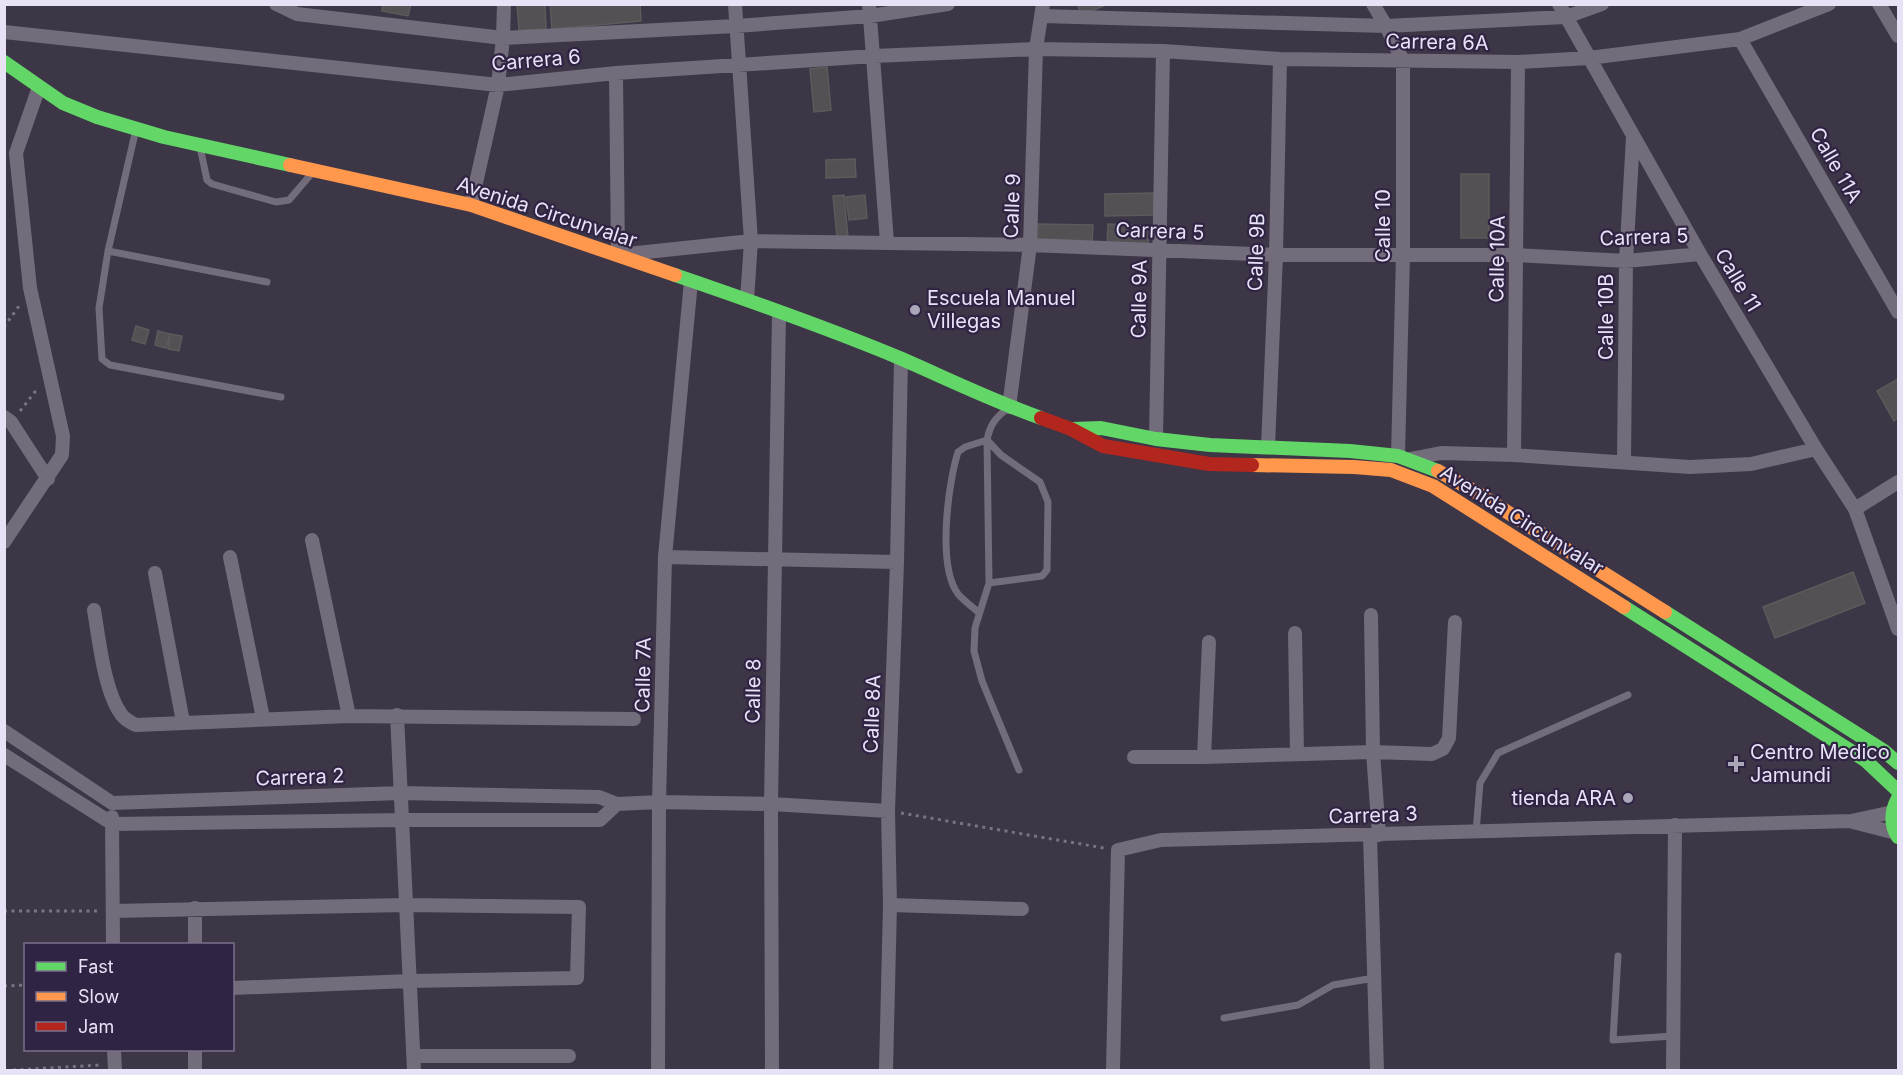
<svg xmlns="http://www.w3.org/2000/svg" width="1903" height="1075" font-family="Inter,sans-serif">
<style>
.building{fill:#535153;stroke:#5c5b5b;stroke-width:1.5}
.lines{fill:none;stroke-linecap:round;stroke-linejoin:round}
.path{stroke:#787481;stroke-width:3;stroke-dasharray:3 4.5;stroke-linecap:butt}
.lane{stroke:#726c7b;stroke-width:7}
.street{stroke:#726c7b;stroke-width:14}
.fast{stroke:#63d668;stroke-width:14}
.slow{stroke:#ff974d;stroke-width:14}
.jam{stroke:#b3261e;stroke-width:14}
.poi-dot{fill:#aca6b9;stroke:#302444;stroke-width:2}
.labels{text-anchor:middle;dominant-baseline:central;stroke-width:4.5;stroke-linejoin:round;paint-order:stroke}
.street-label{font-size:20px;fill:#e8e2f7;stroke:#302444}
.poi-label{font-size:20px;fill:#e8e2f7;stroke:#302444;text-anchor:start}
</style>
<rect width="100%" height="100%" fill="#3c3647"/>
<!-- building -->
<path class="building" d="M383,4H411L408,16L382,11Z
M517,4H545L546,29L519,30Z
M550,4H640L641,21L552,29Z
M1077,4H1102L1103,6L1082,15Z
M827,67L831,110L814,112L810,69Z
M855,159L856,177L826,178V160Z
M1461,174H1489V238H1461Z
M1154,193V215L1105,216V194Z
M844,195L848,237L837,238L833,196Z
M865,195L867,218L849,220L846,197Z
M1038,224L1093,225L1092,245L1038,243Z
M1108,224L1149,226L1148,247L1107,245Z
M136,326L149,330L145,344L132,340Z
M158,331L170,334L166,348L155,345Z
M170,334L182,336L179,351L168,349Z
M1898,379V418L1894,421L1877,391Z
M1853,572L1865,603L1775,638L1763,607Z"/>
<g class="lines">
<!-- path -->
<path class="path" d="M4,327L19,306
M20,411L38,388
M901,813L1104,848
M4,911H99
M4,986L26,985
M13,1070L101,1065"/>
<!-- lane -->
<path class="lane" d="M136,129L108,251L99,308L102,359L110,365L281,397
M200,147L207,180L212,184L276,202L289,200L313,172
M108,251L267,282
M1007,409C995,418 990,425 987,440L989,583L975,628L974,651L982,681L1019,770
M979,613C973,607 964,601 958,594C937,566 948,484 958,452L965,447L987,440L1001,455L1040,482L1048,502L1047,570L1042,576L989,583
M1476,832L1480,783L1498,753L1628,695
M1618,956L1613,1040L1673,1036
M1224,1018L1298,1005L1333,985L1374,978"/>
<!-- street -->
<path class="street" d="M276,4L297,14L503,38L736,26L870,16L948,4
M735,4L751,241L747,300
M869,4L887,242
M1373,4L1386,26L1403,61V254L1398,456
M1559,4L1700,254L1816,449L1855,509L1898,629
M1879,4L1898,36
M1042,16L1386,26L1566,17L1602,4
M4,32L498,85L616,73L874,56L1036,49L1163,51L1280,59L1518,62L1589,58L1740,39L1829,4
M1740,39L1898,312
M616,73L618,255L751,241L1030,245L1276,255H1516L1626,261L1700,254
M471,205L498,85L503,38L504,4
M1009,407L1030,245L1036,49L1043,4
M4,417L11,422L48,479
M1156,439L1163,51
M1268,447L1276,255L1280,59
M1514,455L1518,62
M1410,459L1441,453L1514,455L1690,467L1751,464L1816,449
M1624,462L1626,261L1633,137
M1855,509L1898,482
M312,540L349,716
M4,542L62,455L63,436L30,288L16,153L39,87
M230,557L263,718
M665,557L897,562
M155,573L183,722
M94,610C99,639 104,690 121,714C125,720 130,722 136,725L349,716L634,719
M1371,615L1373,752L1379,835
M1295,633L1297,754
M397,715L414,1070
M4,731L112,803L401,793L599,797L617,804L659,802L771,804L888,811
M4,755L113,824L402,820H600L617,804
M1134,757H1204L1373,752L1432,754L1443,749L1449,738L1455,622
M1204,757L1209,642
M112,817L113,944
M1853,822L1896,833
M1370,835L1377,1070
M890,905L1022,909
M113,911L406,905L579,907L577,978L410,981L232,988
M195,944V908
M114,1050L115,1070
M195,1050V1070
M414,1056H569
M658,1070L659,802L665,557L691,281
M772,1070L771,804L779,313
M886,1070L890,905L888,811L897,562L901,359
M1113,1070L1118,850L1161,840L1851,821L1893,812
M1673,1070L1675,825"/>
<!-- fast -->
<path class="fast" d="M4,62L63,103L97,117L164,137L290,165
M675,275C751,301 828,328 902,359C948,379 993,401 1041,418
M1073,429L1101,428L1156,439L1210,445L1350,451L1398,456L1438,471
M1624,607L1865,760L1898,791
M1665,612L1884,751L1898,763
M1898,798C1891,811 1890,824 1898,837"/>
<!-- slow -->
<path class="slow" d="M290,165L471,205L675,275
M1252,465L1354,467L1391,470L1433,486L1624,607
M1438,471L1474,491L1665,612"/>
<!-- jam -->
<path class="jam" d="M1041,418L1071,429L1103,446L1209,464L1252,465"/>
</g>
<!-- markers -->
<g class="poi-dot">
<circle cx="915" cy="310" r="6"/>
<path d="M1733 755h6v6h6v6h-6v6h-6v-6h-6v-6h6z"/>
<circle cx="1628" cy="798" r="6"/>
</g>
<g class="labels">
<!-- street labels -->
<g class="street-label">
<text transform="translate(1437 42) rotate(1)">Carrera 6A</text>
<text transform="translate(536 60) rotate(-5)">Carrera 6</text>
<text transform="translate(1836 165) rotate(60)">Calle 11A</text>
<text transform="translate(1012 206) rotate(-88)">Calle 9</text>
<text transform="translate(547 212) rotate(18)">Avenida Circunvalar</text>
<text transform="translate(1383 226) rotate(-90)">Calle 10</text>
<text transform="translate(1160 231) rotate(2)">Carrera 5</text>
<text transform="translate(1644 237) rotate(-2)">Carrera 5</text>
<text transform="translate(1256 252) rotate(-88)">Calle 9B</text>
<text transform="translate(1497 259) rotate(-89)">Calle 10A</text>
<text transform="translate(1738 280) rotate(59)">Calle 11</text>
<text transform="translate(1139 299) rotate(-89)">Calle 9A</text>
<text transform="translate(1606 317) rotate(-90)">Calle 10B</text>
<text transform="translate(1522 520) rotate(32)">Avenida Circunvalar</text>
<text transform="translate(643 675) rotate(-89)">Calle 7A</text>
<text transform="translate(753 691) rotate(-89)">Calle 8</text>
<text transform="translate(872 714) rotate(-88)">Calle 8A</text>
<text transform="translate(300 777) rotate(-2)">Carrera 2</text>
<text transform="translate(1373 815) rotate(-2)">Carrera 3</text>
</g>
<!-- poi labels -->
<g class="poi-label">
<text x="927" y="298">Escuela Manuel<tspan x="927" dy="23">Villegas</tspan></text>
<text x="1750" y="752">Centro Medico<tspan x="1750" dy="23">Jamundi</tspan></text>
<text x="1616" y="798" text-anchor="end">tienda ARA</text>
</g>
</g>
<!-- border -->
<rect width="1903" height="1075" fill="none" stroke="#e8e2f7" stroke-width="12"/>
<!-- legend -->
<rect x="24" y="943" width="210" height="108" fill="#302444" stroke="#7a708c" stroke-width="1.5"/>
<rect x="36" y="962" width="30" height="9" fill="#63d668" stroke="#7a708c" stroke-width="1.5"/>
<text x="78" y="973" font-size="18" fill="#e8e2f7">Fast</text>
<rect x="36" y="992" width="30" height="9" fill="#ff974d" stroke="#7a708c" stroke-width="1.5"/>
<text x="78" y="1003" font-size="18" fill="#e8e2f7">Slow</text>
<rect x="36" y="1022" width="30" height="9" fill="#b3261e" stroke="#7a708c" stroke-width="1.5"/>
<text x="78" y="1033" font-size="18" fill="#e8e2f7">Jam</text>
</svg>
